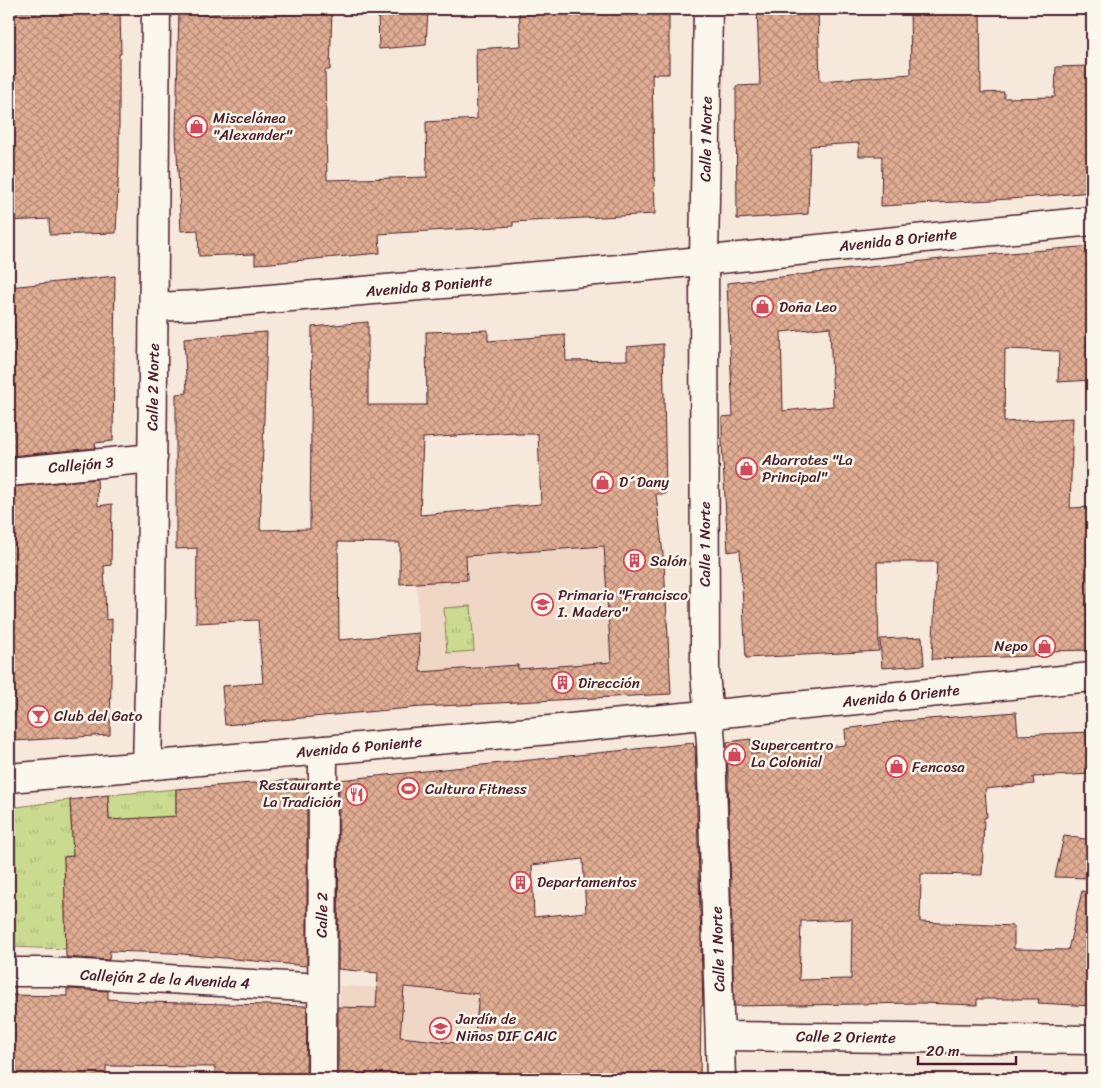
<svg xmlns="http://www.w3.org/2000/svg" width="1101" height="1088" font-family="Sriracha,sans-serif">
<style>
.built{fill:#efd6c5}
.grass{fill:url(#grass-tufts);stroke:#8a7d5d}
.building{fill:url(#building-cross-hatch);stroke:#4a1f2b;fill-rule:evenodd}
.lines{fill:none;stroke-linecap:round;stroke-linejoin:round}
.minor-casing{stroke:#4a1f2b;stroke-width:31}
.minor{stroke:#fbf7ec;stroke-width:28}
.labels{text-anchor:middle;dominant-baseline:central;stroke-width:5;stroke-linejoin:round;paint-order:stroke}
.poi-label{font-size:15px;fill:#4a1f2b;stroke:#fbf7ec;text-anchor:start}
.street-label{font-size:15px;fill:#4a1f2b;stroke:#fbf7ec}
</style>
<defs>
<pattern id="grass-tufts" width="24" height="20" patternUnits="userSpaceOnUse" patternTransform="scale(1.25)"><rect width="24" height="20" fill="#cadb8f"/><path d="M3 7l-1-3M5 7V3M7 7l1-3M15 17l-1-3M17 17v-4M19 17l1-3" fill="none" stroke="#afbc7c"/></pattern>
<pattern id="building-cross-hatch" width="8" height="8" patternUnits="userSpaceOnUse" patternTransform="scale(1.25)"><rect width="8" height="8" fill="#e0ad93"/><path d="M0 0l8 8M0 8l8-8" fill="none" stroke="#b88c78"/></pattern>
</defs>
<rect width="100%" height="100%" fill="#f6e8da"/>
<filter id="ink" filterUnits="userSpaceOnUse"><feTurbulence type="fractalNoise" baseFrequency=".02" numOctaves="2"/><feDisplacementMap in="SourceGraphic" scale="10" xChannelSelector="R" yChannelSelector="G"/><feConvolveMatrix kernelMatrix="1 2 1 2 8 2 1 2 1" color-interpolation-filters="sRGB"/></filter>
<g filter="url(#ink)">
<!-- built -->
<path class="built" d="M656,494L663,563L671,694L421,708L417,583L420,515Z
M340,986L418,989L543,1000V1079H336Z"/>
<!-- grass -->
<path class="grass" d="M471,606L474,651L447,653L444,608Z
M176,789V816L110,851L64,857L66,949L9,947V808L70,800L72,837L110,833L108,795Z"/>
<!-- building -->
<path class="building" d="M9,9H120L121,54H119V160L116,233L50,235L49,219L9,221Z
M179,9H332L330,70H325L327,180L427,177L426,122L477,119L476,49L521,46L519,9H669V74H652L655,214L513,222V226L379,234L380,253L271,263L255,264V254L199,256L198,230L181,231L176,134Z
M378,9H428L426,45L379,49Z
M757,9H818L820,81L911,74L910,9H980L981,93L1004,92V98L1055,97L1056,67L1092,66V192L1010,199L881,206L882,156H859V143L810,146L808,214L737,219L736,86L760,85Z
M1092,246V380L1058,382L1059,351L1005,349L1004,422L1073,418L1070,508L1092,507V650L1046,651V654L1035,656L932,659L937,562H877L879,651L746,658L740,550L728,552L722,443V417L733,416L727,283L950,258ZM830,327L833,406L783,411L781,332Z
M115,276L113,441L95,443L96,448L9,456V330L14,329L9,287Z
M368,322V405H427L426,332L488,330V341L565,335L566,361L627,360V347L663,344L666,494H656L664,563L671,694L421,707L225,725L222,686L263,683L258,620L196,623L197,548L176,549V394L187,393L184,338L267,332L260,530L310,529L312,327ZM515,432V434H538L541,504L420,515L423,438ZM338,542L400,543V584L467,580L466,556L604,546L611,662L518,669V665L420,672L419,633L339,640Z
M97,479L98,506L112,504L111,565L104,566L106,620L112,619L110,735L14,741L12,724H9V487Z
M922,637L924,665L882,668L880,639Z
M1016,712L1018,735L1092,732V774L1033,777L1034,784L985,789L987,817L984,818L982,875L921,874L920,922L1014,926V949L1068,950L1082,891L1092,893V1006L1038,1003L1039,999H977V1005L919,1003L734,1006L727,742L751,739V754L846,745L845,729L903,721ZM852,919L851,979L799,980L801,921Z
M693,743L694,747L695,746L703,1006H701L700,1079H338V1007L376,1008L378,973L338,969L339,780ZM583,859L586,912L534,917L532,865ZM404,987L479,994L474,1045L400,1037Z
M305,779V783H307V966L172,953L110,951L109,960L66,957L64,857L73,856L70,800L108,795L109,820L176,816V789Z
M1064,836L1092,840V878L1055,877Z
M67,989L108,991V999L144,1002L307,1006L306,1079H215V1067L106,1066V1079H9V995L67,996Z"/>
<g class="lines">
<defs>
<path id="minor" d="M708,9L704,259L705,672L711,743L721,1079
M154,307L199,305L631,268L1092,221
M9,472L153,458
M147,766L151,611L156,9
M9,778L550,730L1092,677
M9,972H48L322,988
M720,1036L1092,1040
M322,1079L323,750"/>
</defs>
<!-- minor casing -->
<use href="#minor" class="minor-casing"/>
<!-- minor -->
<use href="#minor" class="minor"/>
</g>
</g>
<!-- icons -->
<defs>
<symbol id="shop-ring" viewBox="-11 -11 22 22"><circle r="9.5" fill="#fbf7ec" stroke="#d1495b" stroke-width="1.5"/><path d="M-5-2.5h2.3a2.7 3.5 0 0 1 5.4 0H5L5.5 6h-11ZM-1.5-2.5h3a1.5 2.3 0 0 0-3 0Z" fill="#d1495b"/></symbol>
<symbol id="building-ring" viewBox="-11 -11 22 22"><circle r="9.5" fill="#fbf7ec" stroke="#d1495b" stroke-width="1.5"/><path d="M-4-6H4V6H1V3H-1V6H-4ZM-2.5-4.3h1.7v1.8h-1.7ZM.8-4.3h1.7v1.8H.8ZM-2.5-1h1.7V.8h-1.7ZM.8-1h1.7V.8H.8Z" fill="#d1495b"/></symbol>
<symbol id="school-ring" viewBox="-11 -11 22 22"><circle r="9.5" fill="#fbf7ec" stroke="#d1495b" stroke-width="1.5"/><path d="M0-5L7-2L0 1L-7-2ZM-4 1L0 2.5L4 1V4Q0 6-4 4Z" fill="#d1495b"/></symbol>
<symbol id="bar-ring" viewBox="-11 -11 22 22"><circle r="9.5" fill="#fbf7ec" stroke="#d1495b" stroke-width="1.5"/><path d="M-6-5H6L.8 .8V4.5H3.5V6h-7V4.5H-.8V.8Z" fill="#d1495b"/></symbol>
<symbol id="stadium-ring" viewBox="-11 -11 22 22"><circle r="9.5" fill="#fbf7ec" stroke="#d1495b" stroke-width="1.5"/><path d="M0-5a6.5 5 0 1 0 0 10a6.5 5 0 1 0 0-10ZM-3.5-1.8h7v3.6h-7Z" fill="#d1495b"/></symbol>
<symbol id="restaurant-ring" viewBox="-11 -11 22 22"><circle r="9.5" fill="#fbf7ec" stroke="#d1495b" stroke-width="1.5"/><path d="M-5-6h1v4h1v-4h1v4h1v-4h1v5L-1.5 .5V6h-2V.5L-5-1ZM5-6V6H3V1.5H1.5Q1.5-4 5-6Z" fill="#d1495b"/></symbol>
</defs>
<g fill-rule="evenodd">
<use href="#shop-ring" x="184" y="114" width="25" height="25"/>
<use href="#shop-ring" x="750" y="294" width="25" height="25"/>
<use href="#shop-ring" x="734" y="456" width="25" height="25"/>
<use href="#shop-ring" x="590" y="470" width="25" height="25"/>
<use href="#building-ring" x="622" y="548" width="25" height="25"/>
<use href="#school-ring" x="530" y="592" width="25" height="25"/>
<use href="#shop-ring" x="1032" y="634" width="25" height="25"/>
<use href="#building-ring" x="550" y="670" width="25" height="25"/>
<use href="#bar-ring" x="26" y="704" width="25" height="25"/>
<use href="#shop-ring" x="722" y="742" width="25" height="25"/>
<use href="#shop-ring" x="884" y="754" width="25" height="25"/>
<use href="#stadium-ring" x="396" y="776" width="25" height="25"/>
<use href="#restaurant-ring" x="344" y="782" width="25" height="25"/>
<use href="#building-ring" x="508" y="870" width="25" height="25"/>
<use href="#school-ring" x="428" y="1016" width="25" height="25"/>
</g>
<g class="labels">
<!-- poi labels -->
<g class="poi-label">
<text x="213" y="118">Miscelánea<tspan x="213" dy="17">"Alexander"</tspan></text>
<text x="779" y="307">Doña Leo</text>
<text x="762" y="460">Abarrotes "La<tspan x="762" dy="17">Principal"</tspan></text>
<text x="619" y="482">D´Dany</text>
<text x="650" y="561">Salón</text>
<text x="558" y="595">Primaria "Francisco<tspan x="558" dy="17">I. Madero"</tspan></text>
<text x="1028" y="646" text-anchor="end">Nepo</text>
<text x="578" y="683">Dirección</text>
<text x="54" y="716">Club del Gato</text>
<text x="751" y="745">Supercentro<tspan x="751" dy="17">La Colonial</tspan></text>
<text x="912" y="767">Fencosa</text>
<text x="341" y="785" text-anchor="end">Restaurante<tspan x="341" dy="17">La Tradición</tspan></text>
<text x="425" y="789">Cultura Fitness</text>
<text x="537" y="882">Departamentos</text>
<text x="456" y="1019">Jardín de<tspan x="456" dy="17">Niños DIF CAIC</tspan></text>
</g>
<!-- street labels -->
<g class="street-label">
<text transform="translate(706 139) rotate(-89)">Calle 1 Norte</text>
<text transform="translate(898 240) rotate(-6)">Avenida 8 Oriente</text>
<text transform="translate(429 286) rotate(-5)">Avenida 8 Poniente</text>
<text transform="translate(153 387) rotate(-89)">Calle 2 Norte</text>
<text transform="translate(81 465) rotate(-5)">Callejón 3</text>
<text transform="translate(705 544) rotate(-90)">Calle 1 Norte</text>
<text transform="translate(901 696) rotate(-6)">Avenida 6 Oriente</text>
<text transform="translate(359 747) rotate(-5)">Avenida 6 Poniente</text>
<text transform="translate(322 915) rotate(-89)">Calle 2</text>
<text transform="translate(718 949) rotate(-92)">Calle 1 Norte</text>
<text transform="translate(165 979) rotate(3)">Callejón 2 de la Avenida 4</text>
<text transform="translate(846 1037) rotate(1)">Calle 2 Oriente</text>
</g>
</g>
<!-- margin -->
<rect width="1101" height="1088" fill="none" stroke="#fbf7ec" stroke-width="30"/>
<rect x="15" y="15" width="1071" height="1058" fill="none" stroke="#4a1f2b" stroke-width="2" filter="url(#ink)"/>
<!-- scale -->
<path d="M918 1056v8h98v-8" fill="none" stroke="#4a1f2b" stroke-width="2.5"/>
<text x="926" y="1056" font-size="15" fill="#4a1f2b" stroke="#fbf7ec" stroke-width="4" paint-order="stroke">20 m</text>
</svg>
